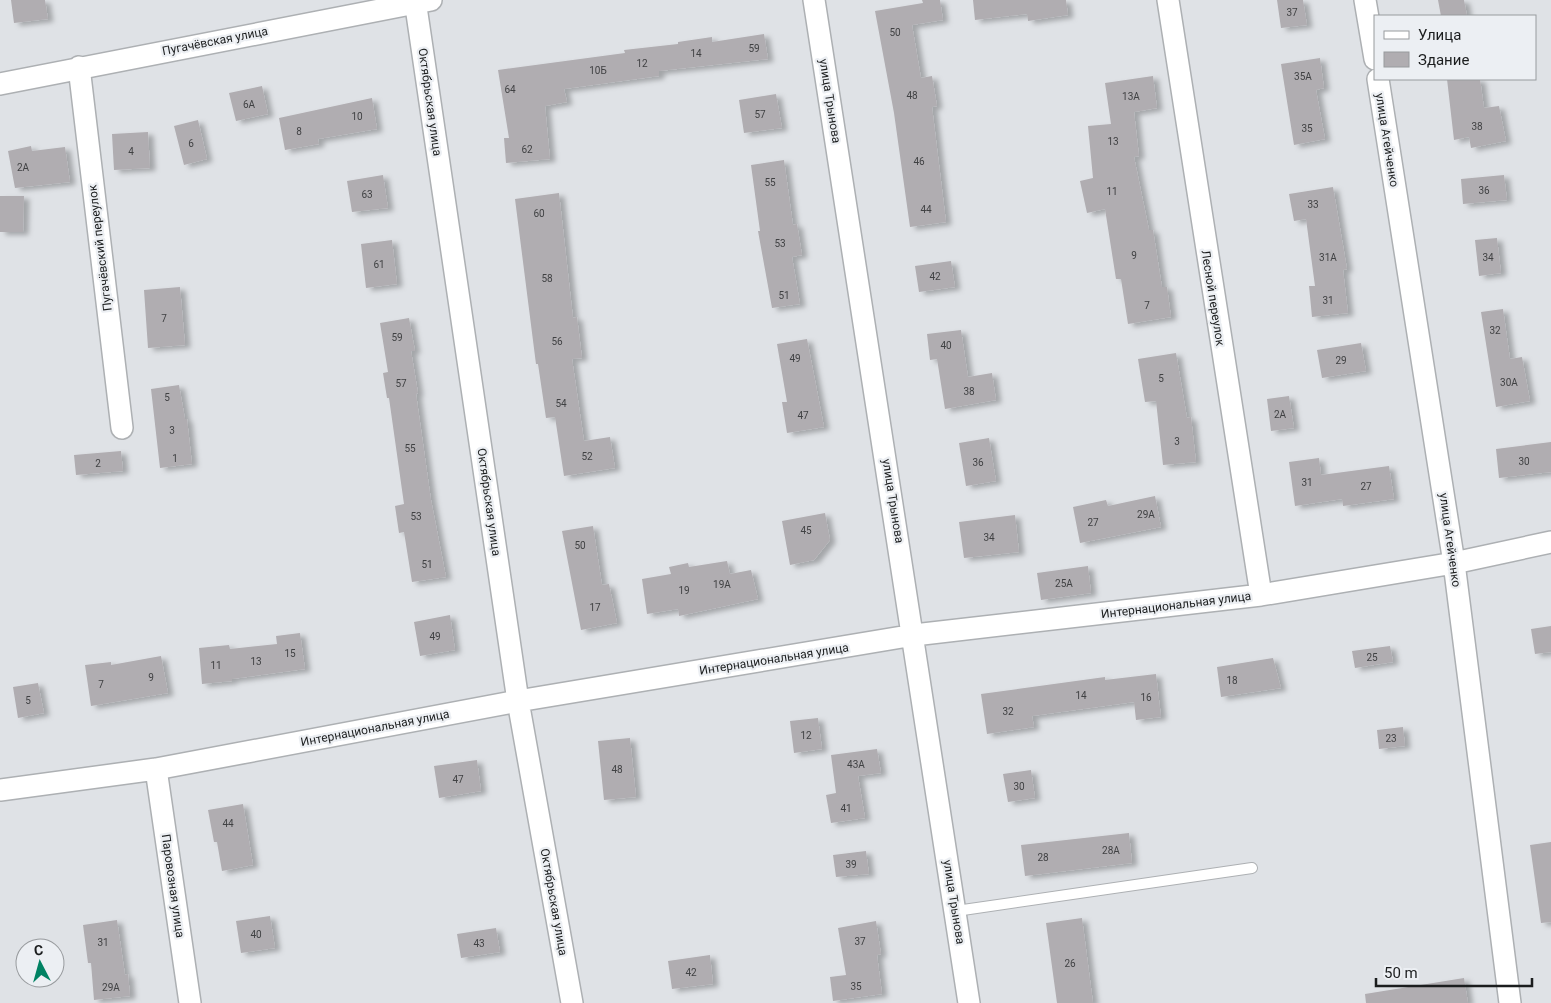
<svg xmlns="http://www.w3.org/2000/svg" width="1551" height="1003" font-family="Roboto,sans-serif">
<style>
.building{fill:#b0adb1;filter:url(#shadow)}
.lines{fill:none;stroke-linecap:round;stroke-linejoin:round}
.service-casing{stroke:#adb0b3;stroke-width:12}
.minor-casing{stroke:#adb0b3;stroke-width:24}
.service{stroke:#fff;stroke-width:10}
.minor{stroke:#fff;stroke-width:21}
.labels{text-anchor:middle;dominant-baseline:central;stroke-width:4.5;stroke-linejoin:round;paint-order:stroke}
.number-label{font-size:10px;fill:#404143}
.street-label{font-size:12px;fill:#1b1d1e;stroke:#eceff3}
</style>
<defs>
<filter id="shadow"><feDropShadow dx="5.5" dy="3" stdDeviation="2.5" flood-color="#0004"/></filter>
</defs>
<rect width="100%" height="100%" fill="#dfe2e6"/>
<!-- building -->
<path class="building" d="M11,0H45L48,19L14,23Z
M922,0H940L943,20L912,25L921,78L932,76L937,106L932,107L946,222L910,227L894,113L875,11L923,3Z
M973,0H1066L1068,15L1028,21L1027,14L975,20Z
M1277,0H1303L1307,25L1281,28Z
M1438,0H1464L1467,16H1441Z
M764,34L768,59L659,71V76L564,89L567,102L545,106L550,159L506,163L504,138H509L498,70L625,53L624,50L678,44V42L712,37V42Z
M1320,58L1324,88L1316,90L1325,139L1294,145L1281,64Z
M1153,76L1157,108L1134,112L1139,156L1134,157L1149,230H1153L1162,287H1167L1171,317L1128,324L1121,279H1116L1105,209L1087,213L1080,181L1093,178L1088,126L1111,124L1105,83Z
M1447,79H1480L1484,108L1499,106L1506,141L1471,148L1469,137L1454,140Z
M262,86L268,114L236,121L229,93Z
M776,94L782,128L744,133L739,100Z
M372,98L377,129L318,139L319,144L285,150L279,118Z
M198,120L207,159L184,165L174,126Z
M148,132L150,168L114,170L112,134Z
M31,146L32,151L65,147L70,182L15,188L8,151Z
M784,160L793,225L797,224L802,255L792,257L800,304L772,308L758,231H760L751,165Z
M383,175L388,208L352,212L347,181Z
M1504,175L1507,200L1463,204L1461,179Z
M1333,187L1347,269L1343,270L1348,313L1312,317L1309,286H1315L1306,219L1294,221L1289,194Z
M559,193L573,318L577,317L582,358L572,359L584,441L610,437L615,468L564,476L555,417L546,418L538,364H536L515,199Z
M0,196H24L23,232H0Z
M1497,238L1501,273L1479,276L1475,240Z
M392,240L397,284L366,288L361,244Z
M951,261L955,287L919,292L915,266Z
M180,287L185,345L148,348L144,290Z
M1503,309L1510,359L1522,357L1530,401L1496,407L1481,312Z
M409,318L415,351H411L418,393L416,394L431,500L446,577L412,582L404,532L399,533L395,506L404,504L389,398H387L383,373L388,372L380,323Z
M961,330L968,377L992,373L996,400L945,409L937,359L930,360L927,334Z
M807,339L824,427L787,433L782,402H787L777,344Z
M1361,343L1366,371L1322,378L1317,350Z
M1176,353L1187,418L1191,417L1196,462L1163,465L1156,401L1145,402L1138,359Z
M179,385L185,419H187L192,464L160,468L151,389Z
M1289,396L1294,428L1271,431L1267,399Z
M989,438L996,481L966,486L959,443Z
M1551,442V472L1499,478L1496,449Z
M121,451L123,471L76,475L74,455Z
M1319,458L1321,475L1389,466L1394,499L1343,506L1342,499L1295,506L1289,462Z
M1155,496L1161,527L1080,543L1073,507L1106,500L1108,506Z
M825,513L830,540L814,560L790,565L782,521Z
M1015,515L1019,552L964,558L959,522Z
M593,526L602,585L609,584L617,623L581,630L562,531Z
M727,561L730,574L751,570L758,599L679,616L678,609L647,614L642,579L671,574L669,567L688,563L689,567Z
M1088,566L1091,593L1041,600L1037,573Z
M450,615L455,650L420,656L414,622Z
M1551,626V652L1535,654L1531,629Z
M300,633L305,669L232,679V681L202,684L199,648L229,645L230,649L277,644L276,636Z
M1390,646L1393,662L1355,668L1352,651Z
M161,656L168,693L91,706L85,665L111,662V665Z
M1273,658L1281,688L1221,697L1217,667Z
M1156,674L1161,717L1136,720L1134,702L1032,716L1034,727L987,734L981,694L1105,677V680Z
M38,683L44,713L18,718L13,687Z
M818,718L822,749L794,753L790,721Z
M1403,727L1405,746L1379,749L1377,730Z
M630,738L636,797L604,800L598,741Z
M877,749L881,773L858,776L865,818L831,823L826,795L836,793L831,755Z
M477,760L481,791L439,798L434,766Z
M1031,770L1035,798L1008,802L1003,774Z
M243,804L253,865L222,871L217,842H214L208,810Z
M1129,833L1132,863L1025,876L1021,845Z
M1551,842V922L1541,923L1530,845Z
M866,851L869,874L836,877L833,855Z
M270,916L275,948L241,953L236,921Z
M1082,918L1093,1003H1057L1046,923Z
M117,920L125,975L128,974L130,996L94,1000L91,963H88L83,925Z
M876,921L881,954L877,955L882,994L833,1001L830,977L846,975L838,928Z
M496,928L500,952L461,958L457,934Z
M710,955L713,984L672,989L668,961Z
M1464,978L1468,1003H1366L1365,994Z"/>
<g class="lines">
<defs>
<path id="service" d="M956,911L1252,868"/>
<path id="minor" d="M415,0L518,701L572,1003
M814,0L969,1003
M1168,0L1261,595
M1365,0L1375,59
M79,67L122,428
M1378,79L1454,563L1510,1003
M0,84L431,0
M156,769L190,1003
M0,790L156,769L518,701L914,635L1261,595L1454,563L1551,542"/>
</defs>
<!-- service casing -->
<use href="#service" class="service-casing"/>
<!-- minor casing -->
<use href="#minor" class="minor-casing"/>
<!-- service -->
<use href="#service" class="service"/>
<!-- minor -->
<use href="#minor" class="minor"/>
</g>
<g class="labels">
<!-- number labels -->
<g class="number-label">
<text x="1292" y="12">37</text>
<text x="895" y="32">50</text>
<text x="754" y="48">59</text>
<text x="696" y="53">14</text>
<text x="642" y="63">12</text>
<text x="598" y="70">10Б</text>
<text x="1303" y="76">35А</text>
<text x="510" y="89">64</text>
<text x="912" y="95">48</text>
<text x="1131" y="96">13А</text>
<text x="249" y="104">6А</text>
<text x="760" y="114">57</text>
<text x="357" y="116">10</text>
<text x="1477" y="126">38</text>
<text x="1307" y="128">35</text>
<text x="299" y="131">8</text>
<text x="1113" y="141">13</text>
<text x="191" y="143">6</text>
<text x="527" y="149">62</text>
<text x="131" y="151">4</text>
<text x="919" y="161">46</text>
<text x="23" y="167">2А</text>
<text x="770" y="182">55</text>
<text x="1484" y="190">36</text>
<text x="1112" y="191">11</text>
<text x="367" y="194">63</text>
<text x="1313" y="204">33</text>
<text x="926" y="209">44</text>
<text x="539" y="213">60</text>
<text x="780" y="243">53</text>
<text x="1134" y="255">9</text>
<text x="1328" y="257">31А</text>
<text x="1488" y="257">34</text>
<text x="379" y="264">61</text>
<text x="935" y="276">42</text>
<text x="547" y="278">58</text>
<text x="784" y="295">51</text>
<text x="1328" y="300">31</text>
<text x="1147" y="305">7</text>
<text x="164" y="318">7</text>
<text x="1495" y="330">32</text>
<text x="397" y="337">59</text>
<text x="557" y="341">56</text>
<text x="946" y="345">40</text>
<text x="795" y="358">49</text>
<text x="1341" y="360">29</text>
<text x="1161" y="378">5</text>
<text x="1509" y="382">30А</text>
<text x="401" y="383">57</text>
<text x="969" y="391">38</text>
<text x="167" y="397">5</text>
<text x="561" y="403">54</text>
<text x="1280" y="414">2А</text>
<text x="803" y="415">47</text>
<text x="172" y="430">3</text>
<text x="1177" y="441">3</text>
<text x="410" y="448">55</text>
<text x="587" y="456">52</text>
<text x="175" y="458">1</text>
<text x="1524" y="461">30</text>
<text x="978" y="462">36</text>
<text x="98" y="463">2</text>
<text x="1307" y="482">31</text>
<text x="1366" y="486">27</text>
<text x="1146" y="514">29А</text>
<text x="416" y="516">53</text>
<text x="1093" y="522">27</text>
<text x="806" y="530">45</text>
<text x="989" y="537">34</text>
<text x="580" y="545">50</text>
<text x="427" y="564">51</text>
<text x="1064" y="583">25А</text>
<text x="722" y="584">19А</text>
<text x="684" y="590">19</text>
<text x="595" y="607">17</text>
<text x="435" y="636">49</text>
<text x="290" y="653">15</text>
<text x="1372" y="657">25</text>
<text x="256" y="661">13</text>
<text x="216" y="665">11</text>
<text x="151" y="677">9</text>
<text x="1232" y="680">18</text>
<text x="101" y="684">7</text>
<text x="1081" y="695">14</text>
<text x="1146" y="697">16</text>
<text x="28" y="700">5</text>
<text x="1008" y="711">32</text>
<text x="806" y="735">12</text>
<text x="1391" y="738">23</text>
<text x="856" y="764">43А</text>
<text x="617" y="769">48</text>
<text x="458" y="779">47</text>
<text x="1019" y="786">30</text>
<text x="846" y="808">41</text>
<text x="228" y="823">44</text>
<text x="1111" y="850">28А</text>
<text x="1043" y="857">28</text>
<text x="851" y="864">39</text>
<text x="256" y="934">40</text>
<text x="860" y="941">37</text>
<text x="103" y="942">31</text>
<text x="479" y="943">43</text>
<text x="1070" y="963">26</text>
<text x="691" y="972">42</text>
<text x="856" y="986">35</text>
<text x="111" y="987">29А</text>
</g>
<!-- street labels -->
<g class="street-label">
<text transform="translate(215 41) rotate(-11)">Пугачёвская улица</text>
<text transform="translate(830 101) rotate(81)">улица Трынова</text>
<text transform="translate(430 102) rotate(82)">Октябрьская улица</text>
<text transform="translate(1387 140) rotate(81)">улица Агейченко</text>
<text transform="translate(100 248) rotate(-97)">Пугачёвский переулок</text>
<text transform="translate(1213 298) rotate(81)">Лесной переулок</text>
<text transform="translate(893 501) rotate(81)">улица Трынова</text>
<text transform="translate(489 502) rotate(82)">Октябрьская улица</text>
<text transform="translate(1450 540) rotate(82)">улица Агейченко</text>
<text transform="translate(1176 605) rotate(-7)">Интернациональная улица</text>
<text transform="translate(774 659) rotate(-9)">Интернациональная улица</text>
<text transform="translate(375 728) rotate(-11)">Интернациональная улица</text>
<text transform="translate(173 886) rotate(82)">Паровозная улица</text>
<text transform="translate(554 902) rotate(80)">Октябрьская улица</text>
<text transform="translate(954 902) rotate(81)">улица Трынова</text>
</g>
</g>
<!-- legend -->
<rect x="1374" y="15" width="162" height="65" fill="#eceff3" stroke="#989b9e"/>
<rect x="1384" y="31" width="25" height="8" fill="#ffffff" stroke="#989b9e"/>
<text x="1418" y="40" font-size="15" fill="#1b1d1e">Улица</text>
<rect x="1384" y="52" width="25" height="15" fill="#b0adb1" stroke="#989b9e"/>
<text x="1418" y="65" font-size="15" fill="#1b1d1e">Здание</text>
<!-- north arrow -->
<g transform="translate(40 963) rotate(354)"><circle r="24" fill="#eceff3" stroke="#989b9e"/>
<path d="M0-4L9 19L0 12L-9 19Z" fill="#008263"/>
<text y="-8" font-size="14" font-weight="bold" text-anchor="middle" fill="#1b1d1e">С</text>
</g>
<!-- scale -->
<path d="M1376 978v8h156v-8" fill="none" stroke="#1b1d1e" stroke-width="2.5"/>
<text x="1384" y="978" font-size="15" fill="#1b1d1e" stroke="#eceff3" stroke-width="4" paint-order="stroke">50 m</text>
</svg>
